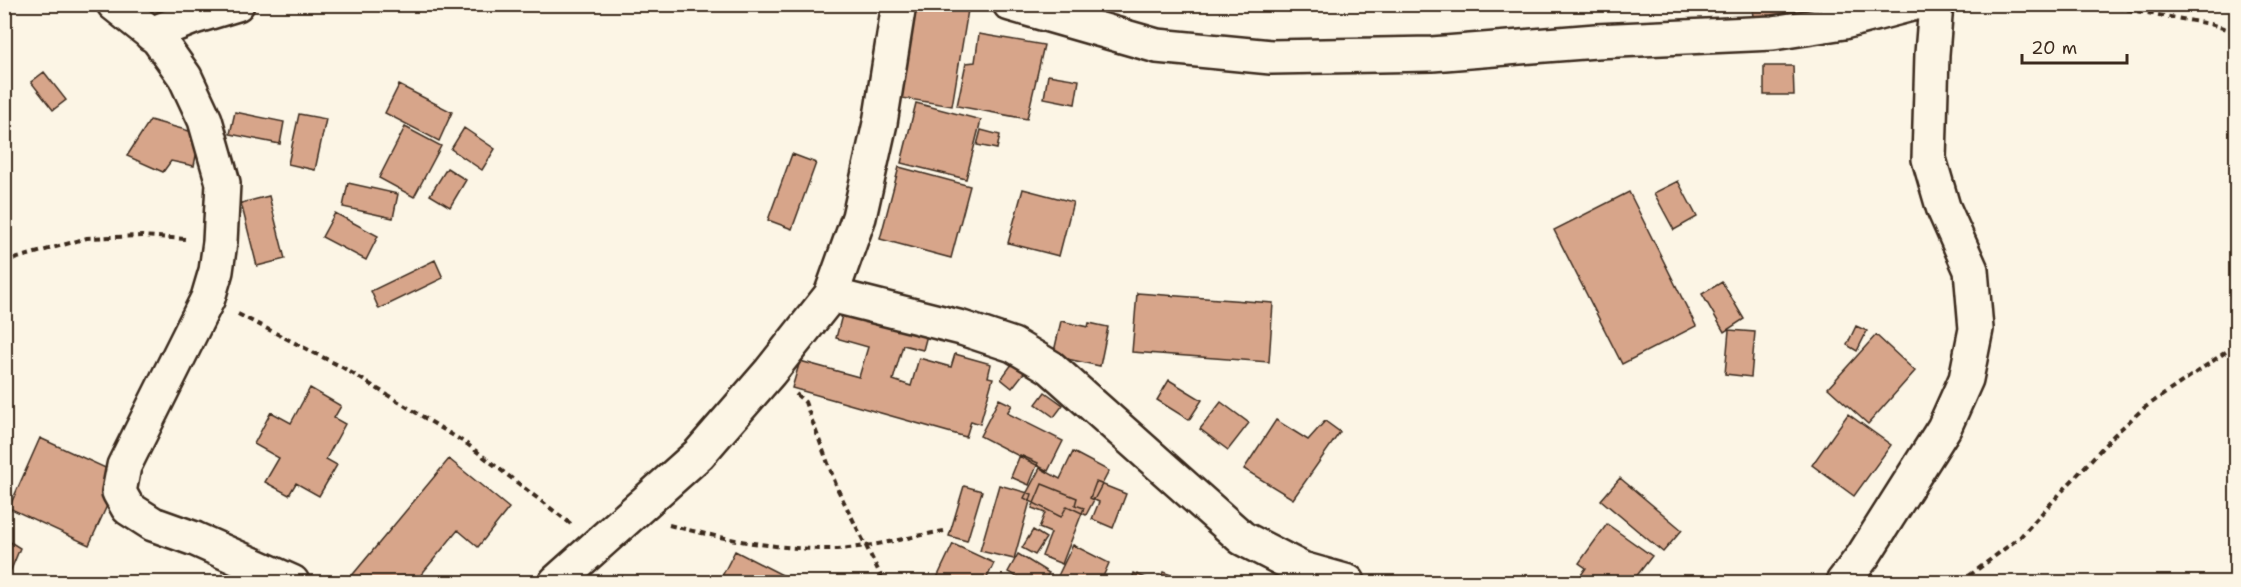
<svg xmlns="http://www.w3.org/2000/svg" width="2241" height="587" font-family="'Shantell Sans',sans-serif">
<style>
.building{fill:#d7a58a;stroke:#3b2a1e;stroke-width:1.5}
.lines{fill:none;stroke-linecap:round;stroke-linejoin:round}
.minor-casing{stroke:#3b2a1e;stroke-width:38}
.path{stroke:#3b2a1e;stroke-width:4;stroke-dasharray:6 4.5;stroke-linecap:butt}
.minor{stroke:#fcf5e5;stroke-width:33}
</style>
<rect width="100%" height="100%" fill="#fcf5e5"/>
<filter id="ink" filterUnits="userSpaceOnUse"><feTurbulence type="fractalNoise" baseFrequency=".0167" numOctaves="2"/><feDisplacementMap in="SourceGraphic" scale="12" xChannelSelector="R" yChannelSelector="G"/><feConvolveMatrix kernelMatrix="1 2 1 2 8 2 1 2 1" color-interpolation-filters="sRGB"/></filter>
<g filter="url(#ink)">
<!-- building -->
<path class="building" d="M911,4H935L968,10L952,106L896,97Z
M1752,4H1788L1789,16L1753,18Z
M979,34L1044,45L1027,119L957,106L966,63L975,62Z
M1764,66H1793L1794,95H1764Z
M44,72L66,100L53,110L31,82Z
M1048,75L1079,80L1075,104L1044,98Z
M399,85L452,112L439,141L385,113Z
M916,103L981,120L966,179L901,163Z
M235,112L284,122L280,144L230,134Z
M299,114L326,119L315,170L288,164Z
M150,120L200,134L194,166L171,161L163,172L127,156Z
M405,127L441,146L414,197L379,178Z
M464,128L495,149L482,170L451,149Z
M981,130L1000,135L997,149L977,145Z
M792,154L816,163L792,229L768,220Z
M899,167L970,186L951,258L880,239Z
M447,168L466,180L450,207L430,195Z
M1678,181L1697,217L1674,230L1654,193Z
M348,183L398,194L393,218L343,207Z
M1023,189L1073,202L1059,256L1008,243Z
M1629,192L1696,326L1622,364L1554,230Z
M269,196L285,259L257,266L241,203Z
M335,213L378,236L366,260L322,237Z
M435,260L443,278L379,309L371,291Z
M1722,282L1744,319L1724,332L1702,294Z
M1137,293L1273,303L1269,362L1132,352Z
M846,300L930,324L923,350L903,345L893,380L911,386L919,358L951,367L955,354L991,364L988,377L993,378L980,424L971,421L966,437L792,388L800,361L859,377L868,347L836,338Z
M1061,321L1088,327L1089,323L1108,327L1100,366L1053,356Z
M1856,326L1867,331L1857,351L1847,345Z
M1729,330L1755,332L1751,377L1725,374Z
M1876,335L1915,371L1868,424L1828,388Z
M1015,360L1027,369L1012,388L1001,379Z
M1169,380L1202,400L1189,420L1157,400Z
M310,388L341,406L334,418L345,424L326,459L337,465L319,496L296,483L289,495L265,482L279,458L254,444L271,412L291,423Z
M1045,392L1063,405L1054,417L1036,404Z
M999,399L1012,405L1007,413L1063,441L1048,471L980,436Z
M1221,402L1249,423L1228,450L1200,429Z
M1848,414L1891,445L1854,496L1812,465Z
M1276,420L1308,440L1325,421L1340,432L1293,499L1244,469Z
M40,438L121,475L89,545L9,508Z
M1073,452L1109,471L1086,515L1067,506L1061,517L1024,498L1040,468L1060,479Z
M1020,455L1038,463L1029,485L1011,477Z
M449,459L509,508L478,547L458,530L415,582H355L350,578Z
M1620,478L1682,530L1663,552L1601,500Z
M1096,482L1126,494L1113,528L1092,519L1099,502L1090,498Z
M1042,484L1077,498L1075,505L1084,508L1062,564L1042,556L1051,533L1039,528L1045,513L1032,508Z
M999,485L1032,494L1014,559L980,551Z
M964,486L982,491L967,541L949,536Z
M1607,524L1652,556L1632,582H1592L1581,575L1586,568L1579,563Z
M1033,530L1046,538L1035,555L1022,548Z
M4,538L20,548L6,582H4Z
M953,544L994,563L985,582H935Z
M1073,545L1109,563L1102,579L1110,582H1055Z
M735,551L796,582H719Z
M1018,554L1049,573L1043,582H1026L1008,572Z
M1163,572L1189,582H1159Z
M1134,573L1155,582H1131Z
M1677,576L1686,582H1672Z"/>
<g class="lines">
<defs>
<path id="minor" d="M114,4L158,39L185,77L205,120L223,183L220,242L216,271L208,298L124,466L119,492L128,508L153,524L195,539L292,582
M1010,4L1157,46L1271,57L1432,54L1596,41L1773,33L1844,22L1912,4
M151,34L194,17L237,4
M831,295L962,328L1013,345L1050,367L1242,538L1302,569L1348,582
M556,582L699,454L770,372L831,295L859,217L880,123L899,4
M1843,582L1863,556L1944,428L1966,379L1976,329L1971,270L1943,207L1929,159L1932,54L1936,4"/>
</defs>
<!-- minor casing -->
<use href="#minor" class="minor-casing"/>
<!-- path -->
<path class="path" d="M2096,4L2210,24L2236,32
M4,262L87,238L142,236L186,239
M238,314L342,367L467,444L571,524
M796,394L805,402L838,490L884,582
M669,525C723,539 778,550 834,549C870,548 908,537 944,531
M1961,582L2020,537L2114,435L2144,408L2236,345"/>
<!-- minor -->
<use href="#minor" class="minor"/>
</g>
</g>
<!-- margin -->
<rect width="2241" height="587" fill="none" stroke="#fcf5e5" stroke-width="24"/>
<rect x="12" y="12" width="2217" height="563" fill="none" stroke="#3b2a1e" stroke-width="2" filter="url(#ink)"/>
<!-- scale -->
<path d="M2022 54v9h105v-9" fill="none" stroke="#3b2a1e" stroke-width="3"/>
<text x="2031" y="54" font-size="18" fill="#3b2a1e" stroke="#fcf5e5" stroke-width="4.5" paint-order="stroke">20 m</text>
</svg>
